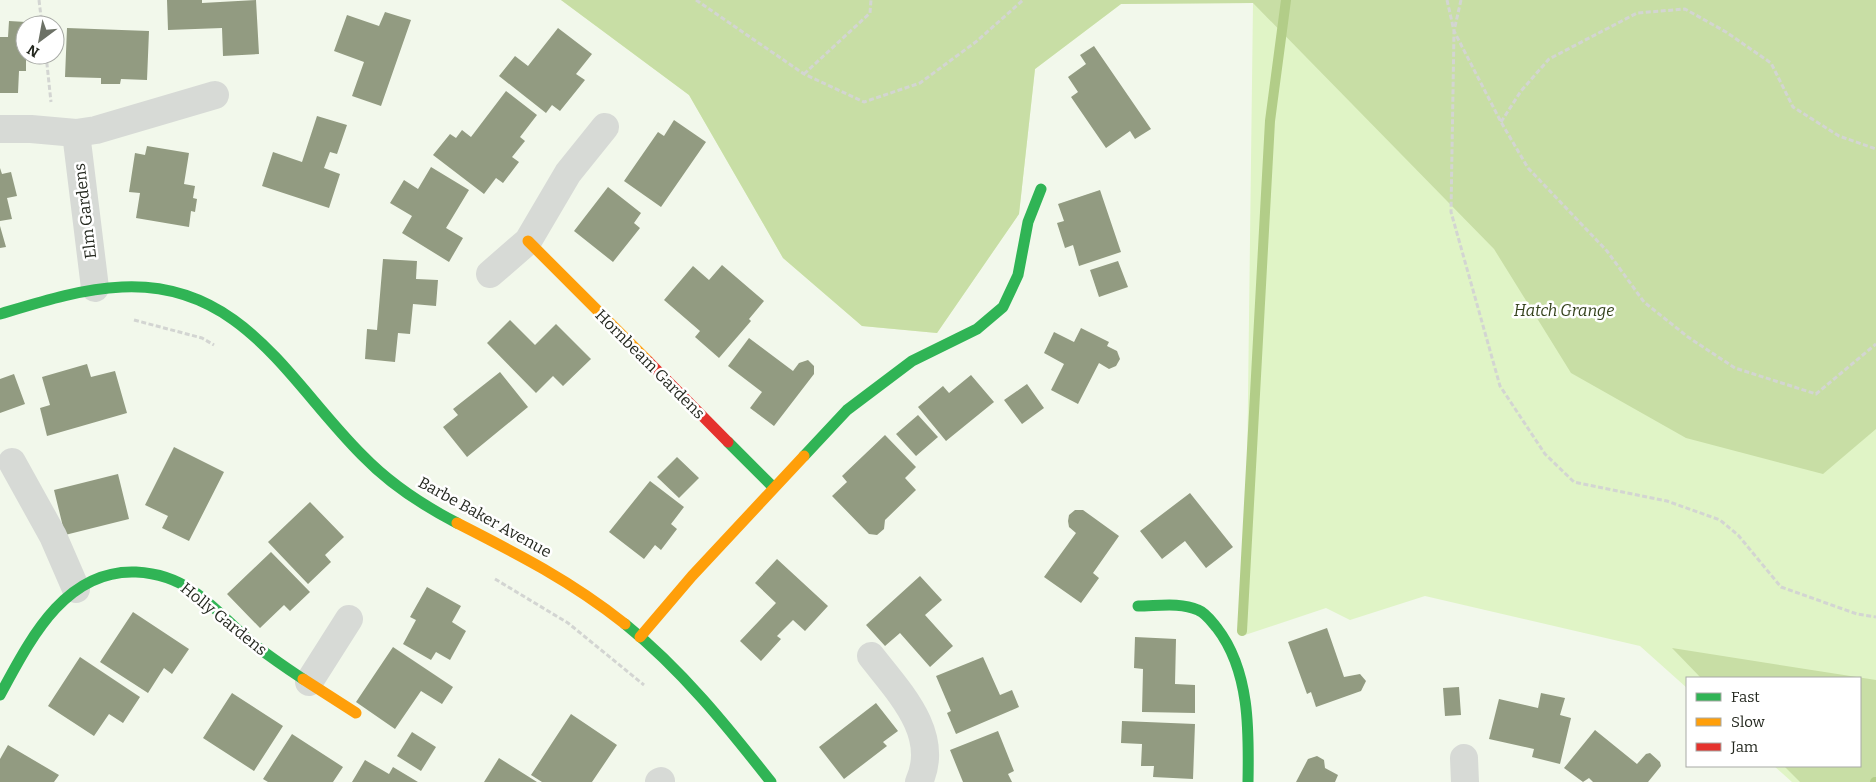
<svg xmlns="http://www.w3.org/2000/svg" width="1876" height="782" font-family="Bitter,serif">
<style>
.green{fill:#e0f4c6}
.forest{fill:#c8dea5}
.lines{fill:none;stroke-linecap:round;stroke-linejoin:round}
.stream{stroke:#b2cd88;stroke-width:10}
.building{fill:#929b81}
.path{stroke:#d3d5d2;stroke-width:3;stroke-dasharray:5 2.5;stroke-linecap:butt}
.street{stroke:#d7dad6;stroke-width:28}
.fast{stroke:#30b455;stroke-width:11}
.slow{stroke:#ff9f0a;stroke-width:11}
.jam{stroke:#e5322d;stroke-width:11}
.labels{text-anchor:middle;dominant-baseline:central;stroke-width:5;stroke-linejoin:round;paint-order:stroke}
.street-label{font-size:16px;fill:#24281f;stroke:#fff}
.park-label{font-size:16px;font-style:italic;fill:#33411b;stroke:#fff}
</style>
<rect width="100%" height="100%" fill="#f2f8eb"/>
<!-- green -->
<path class="green" d="M561,0H1876V782H1792L1774,766H1860V678H1687V688L1640,646L1425,596L1350,620L1326,608L1245,635L1253,3L1121,4L1035,69L1019,214L937,333L862,326L783,258L689,95Z"/>
<!-- forest -->
<path class="forest" d="M561,0H1876V429L1823,474L1686,438L1571,373L1494,249L1253,3L1121,4L1035,69L1019,214L937,333L862,326L783,258L689,95Z
M1672,648L1876,680V782H1800L1784,766H1860V678H1701Z"/>
<g class="lines">
<!-- stream -->
<path class="stream" d="M1242,631L1270,121L1286,0
M1875,782H1876"/>
</g>
<!-- building -->
<path class="building" d="M167,0H202V3L256,0L259,54L223,56L222,28L168,30Z
M385,12L411,20L381,106L352,96L364,62L334,51L347,15L379,26Z
M9,21L26,22V71H19L18,93H0V37H8Z
M67,28L149,31L147,80L121,79L120,84H101V78L65,77Z
M558,28L592,54L576,74L585,80L560,111L552,105L546,113L499,76L515,56L528,66Z
M1094,46L1151,129L1135,139L1130,131L1106,148L1071,97L1078,92L1068,77L1086,64L1080,55Z
M506,91L537,115L520,137L525,141L512,157L519,162L503,183L496,178L484,194L433,155L450,134L456,138L462,130L471,137Z
M317,116L347,125L337,154L330,152L324,168L340,174L329,208L262,186L273,152L302,162Z
M674,120L706,142L661,207L624,181L658,132L664,136Z
M147,146L189,153L184,184L195,186L193,198L197,199L195,212L191,211L189,227L136,218L140,193L129,192L135,153L145,155Z
M431,167L469,190L446,228L463,238L449,262L402,233L412,216L390,203L404,180L418,189Z
M0,168L2,174L11,172L17,196L7,198L12,219L0,221Z
M608,187L641,213L634,223L640,228L613,262L574,231Z
M1100,190L1121,252L1079,266L1073,245L1065,248L1057,223L1064,221L1058,204Z
M0,226L6,247L0,248Z
M383,259L417,261L416,279L438,280L436,306L413,304L410,334L398,333L395,362L365,359L367,329L377,330Z
M1118,261L1128,287L1099,297L1090,270Z
M722,265L764,301L749,319L751,321L719,358L695,337L700,331L664,300L693,266L709,280Z
M510,320L535,345L556,324L591,359L563,386L553,376L536,393L487,343Z
M1081,328L1109,342L1107,346L1117,351L1120,359L1116,366L1109,369L1099,363L1078,404L1051,390L1064,364L1044,353L1054,332L1074,342Z
M749,338L793,371L799,363L808,360L814,366V374L774,426L750,408L762,392L728,366Z
M87,364L91,377L115,371L127,413L47,436L40,408L50,405L42,377Z
M500,372L528,407L467,457L443,427L458,415L453,409Z
M14,374L25,404L0,413V379Z
M971,375L994,402L946,441L918,407L943,386L949,393Z
M1027,384L1044,408L1022,424L1004,400Z
M918,415L938,437L916,456L896,434Z
M885,435L916,467L905,478L916,490L885,520L884,529L877,535L869,534L832,496L847,482L842,476Z
M174,447L224,472L189,541L162,528L168,516L145,505Z
M677,457L699,478L679,498L657,477Z
M118,474L129,519L65,535L54,490Z
M650,481L684,507L671,524L677,529L661,550L655,545L644,559L609,532Z
M1190,493L1233,547L1206,568L1185,541L1162,559L1140,531Z
M310,502L344,537L325,555L331,562L308,584L268,542Z
M1075,510H1083L1119,536L1093,573L1099,578L1081,603L1044,577L1076,533L1069,527L1068,521L1069,515Z
M271,552L310,592L290,611L284,605L260,628L227,594Z
M777,559L828,606L805,631L793,620L777,636L781,639L761,661L740,641L776,603L755,583Z
M920,576L942,600L925,615L953,646L930,667L900,633L885,646L866,625Z
M427,587L461,606L452,622L466,631L450,660L436,652L431,660L403,644L416,620L410,617Z
M133,612L189,649L172,674L164,668L148,693L100,662Z
M1327,628L1344,677L1360,674L1366,681L1361,691L1316,707L1311,692L1307,694L1288,642Z
M1135,637L1176,639L1175,684L1195,685V713L1142,712L1143,669L1134,668Z
M393,647L453,687L442,704L421,691L395,729L356,702Z
M80,657L140,697L123,723L109,714L94,736L48,706Z
M983,657L1000,695L1012,690L1019,707L956,734L947,713L951,711L936,676Z
M1459,687L1461,715L1445,716L1443,688Z
M232,693L283,726L254,771L203,738Z
M1541,693L1565,698L1560,715L1571,718L1560,764L1532,757L1534,749L1489,739L1499,699L1538,708Z
M876,703L898,731L883,742L887,746L844,779L819,747Z
M571,714L617,745L592,782H542L531,775Z
M1122,721L1195,724L1193,779L1153,777L1154,766H1141L1142,744L1121,743Z
M1595,730L1637,764L1646,754L1650,753L1660,762L1661,766L1648,782H1593L1589,778L1583,782L1564,768Z
M998,731L1014,771L1008,774L1012,782H963L950,750Z
M412,732L436,747L421,771L397,756Z
M292,734L343,767L333,782H268L263,779Z
M8,745L59,775L54,782H0V759Z
M1317,756L1324,760L1325,768L1338,775L1335,782H1296L1308,759Z
M499,758L537,782H484Z
M365,760L389,774L393,767L418,782H352Z"/>
<g class="lines">
<!-- path -->
<path class="path" d="M39,0L42,25
M696,0L804,74L864,102L920,83L977,41L1023,0
M1447,0L1454,31L1501,122L1528,168L1607,251L1644,302L1688,337L1735,368L1816,394L1876,344
M1461,0L1454,31L1451,212L1500,386L1545,454L1574,482L1667,501L1720,520L1738,535L1781,587L1857,614L1876,617
M46,55L51,102
M804,74L870,13L871,0
M1501,122L1521,91L1549,59L1637,13L1685,9L1726,32L1771,63L1793,107L1839,136L1876,149
M134,320L202,338L214,345
M495,579L568,623L644,685"/>
<!-- street -->
<path class="street" d="M0,129H31L76,133L96,130L215,95
M76,133L95,288
M490,274L528,241L568,173L605,127
M12,462L53,536L76,589
M871,656C899,692 941,734 919,782
M309,682L349,619
M1464,758L1465,782
M659,782L661,781"/>
<!-- fast -->
<path class="fast" d="M0,314C40,302 80,289 122,287C242,281 289,382 362,455C389,483 422,505 457,523
M728,442L773,487
M804,456L847,410L912,361L977,329L1003,307L1018,275L1028,222L1041,189
M1138,606C1158,606 1180,602 1198,610C1206,613 1212,622 1217,628C1250,671 1249,731 1248,782
M625,624C681,669 727,726 771,782
M0,695C29,642 64,569 136,572C156,573 176,579 193,591C214,605 231,625 250,641C267,655 285,667 303,679"/>
<!-- slow -->
<path class="slow" d="M528,241L648,361
M457,523C518,554 571,581 625,624
M640,637L692,576L804,456
M303,679L356,713"/>
<!-- jam -->
<path class="jam" d="M648,361L728,442"/>
</g>
<g class="labels">
<!-- street labels -->
<g class="street-label">
<text transform="translate(85 211) rotate(-97)">Elm Gardens</text>
<text transform="translate(650 364) rotate(45)">Hornbeam Gardens</text>
<text transform="translate(485 517) rotate(29)">Barbe Baker Avenue</text>
<text transform="translate(224 619) rotate(39)">Holly Gardens</text>
</g>
<!-- park labels -->
<g class="park-label">
<text x="1564" y="310">Hatch Grange</text>
</g>
</g>
<!-- legend -->
<rect x="1686" y="677" width="175" height="90" fill="#ffffff" stroke="#a7a9a5"/>
<rect x="1696" y="693" width="25" height="8" fill="#30b455" stroke="#a7a9a5"/>
<text x="1731" y="702" font-size="15" fill="#24281f">Fast</text>
<rect x="1696" y="718" width="25" height="8" fill="#ff9f0a" stroke="#a7a9a5"/>
<text x="1731" y="727" font-size="15" fill="#24281f">Slow</text>
<rect x="1696" y="743" width="25" height="8" fill="#e5322d" stroke="#a7a9a5"/>
<text x="1731" y="752" font-size="15" fill="#24281f">Jam</text>
<!-- north arrow -->
<g transform="translate(40 40) rotate(212)"><circle r="24" fill="#ffffff" stroke="#a7a9a5"/>
<path d="M0-4L9 19L0 12L-9 19Z" fill="#6c7166"/>
<text y="-8" font-size="14" font-weight="bold" text-anchor="middle" fill="#24281f">N</text>
</g>
</svg>
